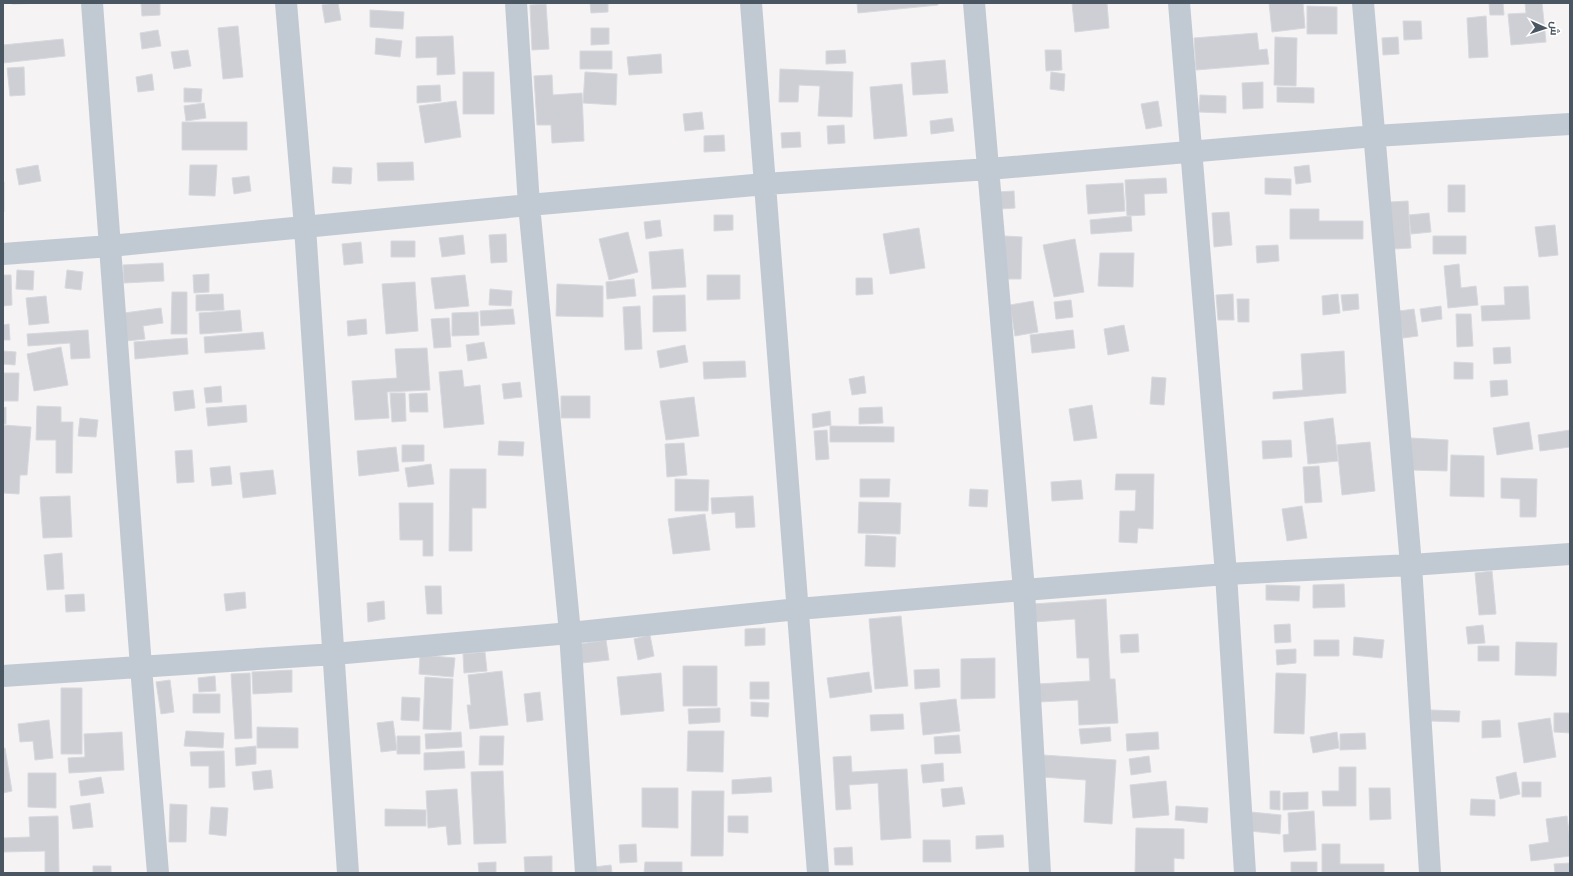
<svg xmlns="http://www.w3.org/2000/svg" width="1573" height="876" font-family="'Source Sans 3',Cairo,sans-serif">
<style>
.building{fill:#cdcfd5;stroke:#d7d9de}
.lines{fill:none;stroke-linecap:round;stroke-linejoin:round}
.minor{stroke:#c1cad2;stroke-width:22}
</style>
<rect width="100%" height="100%" fill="#f5f3f3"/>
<!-- building -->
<path class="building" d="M12,3H46L12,4Z
M141,3H160V15L142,16Z
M334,3H338L341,20L325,23L322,5Z
M590,3H608V12L591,13Z
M857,3H938V5L858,13Z
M1072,3H1107L1109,28L1075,32Z
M1269,3H1303L1305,28L1272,32Z
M1489,3H1503L1504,15H1490Z
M1525,3H1542L1546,42L1511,45L1508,14L1526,13Z
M546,4L549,49L532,50L530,5Z
M1307,6L1337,7V34H1307Z
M370,10L404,12L403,29L370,27Z
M1486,16L1488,57L1469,58L1467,18Z
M1403,21H1421L1422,39L1404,40Z
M238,26L243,77L223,79L218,28Z
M591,28H609V44L591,45Z
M158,30L161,46L142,49L140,33Z
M1257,33L1259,50L1267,49L1269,64L1196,70L1194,38Z
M453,36L455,74L437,75V57L416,58V37Z
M1275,37L1297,38L1296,86L1274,85Z
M1398,37L1399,54L1383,55L1382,38Z
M376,38L402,41L400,57L375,54Z
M63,39L65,56L3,63V45Z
M188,50L191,66L174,69L171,52Z
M845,50L846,63L826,64V51Z
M1045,50H1061L1062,70L1046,71Z
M580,51H612V69H580Z
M661,54L662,73L629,75L627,57Z
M945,60L948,93L913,95L911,63Z
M24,67L25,95L10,96L7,68Z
M780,69L853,72L852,117L818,116L820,86L799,85L798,102H779Z
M463,72H494V114H463Z
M585,72L617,74L616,105L583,103Z
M1051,72L1065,74L1064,91L1050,89Z
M152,74L154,90L138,92L136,77Z
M552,75L553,95L582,93L584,141L552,143L551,125H537L534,76Z
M1263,82V108L1243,109L1242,83Z
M902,84L907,136L874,139L870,87Z
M440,85L441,101L417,103V86Z
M1277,87L1314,88V103L1277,102Z
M184,88L202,89L201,102H184Z
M1200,95L1226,96V113L1199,112Z
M456,101L461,137L425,143L419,106Z
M1158,101L1162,126L1146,129L1141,104Z
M204,103L206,118L186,121L184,106Z
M702,112L704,129L685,131L683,114Z
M952,118L954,131L931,134L930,121Z
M182,122H247V150H182Z
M844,125L845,143L828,144L827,126Z
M800,132L801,147L782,148L781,133Z
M724,135L725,151L704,152V136Z
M413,162L414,180L378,181L377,163Z
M38,165L41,181L19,185L16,169Z
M190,165H217L215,196L189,195Z
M1309,165L1311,182L1296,184L1294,167Z
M333,167L352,168L351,184L332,183Z
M249,176L251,191L234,194L232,178Z
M1166,178L1167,193L1144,194L1145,215L1127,216L1125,180Z
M1265,178L1291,179V195L1265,194Z
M3,182H4V212H3Z
M1123,183L1125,211L1088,214L1086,185Z
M1448,185H1465V212H1448Z
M1014,191L1015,208L1000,209L998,192Z
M1408,201L1411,248L1393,249L1390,202Z
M1290,209H1319V221H1363V239H1290Z
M1229,212L1232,245L1214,247L1212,213Z
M1429,213L1431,232L1411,234L1409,215Z
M714,215H733V230L714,231Z
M1131,216L1132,231L1091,234L1090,220Z
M660,220L662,236L646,239L644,222Z
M1555,225L1558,255L1539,257L1535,227Z
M919,228L925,268L890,274L883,234Z
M628,232L638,272L609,280L599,239Z
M506,234L507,262L491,263L489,235Z
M463,235L465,254L442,257L439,238Z
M1005,236L1022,237L1021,279H1004Z
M1433,236H1466V254H1433Z
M1075,239L1084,292L1054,297L1043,245Z
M391,241H415V257H391Z
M361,242L363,263L344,265L342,244Z
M1278,245L1279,261L1257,263L1256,246Z
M683,249L686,287L652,289L649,252Z
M1100,253H1134L1133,287L1098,286Z
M163,263L164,281L124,283L123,265Z
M1459,264L1461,288L1476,286L1478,305L1448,308L1444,266Z
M17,270L34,271L33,290L16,289Z
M67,270L83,272L81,290L65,288Z
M209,274V292L194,293L193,275Z
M3,275H11L12,305L3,306Z
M465,275L469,306L435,309L431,278Z
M707,275H740V299L707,300Z
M856,278H872L873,294L856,295Z
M634,279L636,296L607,299L606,282Z
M415,282L418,331L386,334L382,284Z
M557,284L603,286V317L556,316Z
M1528,286L1530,319L1482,321L1481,306L1505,305L1504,287Z
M490,289L512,291L511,306L489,305Z
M172,292H187V334H171Z
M223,294L224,310L196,311V295Z
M1233,294L1234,320H1218L1216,295Z
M1338,294L1340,313L1323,315L1322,296Z
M1358,294L1359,309L1343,311L1341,295Z
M685,295L686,331L653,332V296Z
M46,296L49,323L29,325L26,298Z
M1237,299H1249V322H1238Z
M1071,300L1073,317L1056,319L1054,302Z
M1033,301L1038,332L1015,336L1010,305Z
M640,306L642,349L625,350L623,307Z
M1441,306L1442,319L1422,322L1420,309Z
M161,308L163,323L143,326L145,339L127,341L124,313Z
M513,309L515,324L481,326L480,311Z
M1414,309L1418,336L1403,338L1399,311Z
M240,310L242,331L200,334L199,313Z
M478,312L479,335L452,336V313Z
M1456,314H1471L1473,346L1457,347Z
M449,318L451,347L434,348L431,319Z
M366,319L367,334L348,336L347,321Z
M9,324L10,340H3V325Z
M1124,325L1129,351L1108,355L1104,329Z
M88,330L90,358L71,359L70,343L28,346L27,334Z
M1073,330L1075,348L1032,353L1030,335Z
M263,332L265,349L205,353L204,337Z
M187,338L188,354L135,359L134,342Z
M484,342L487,358L468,361L466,345Z
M685,345L688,362L660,368L657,351Z
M61,347L68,385L34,391L27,354Z
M1510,347L1511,363L1494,364L1493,348Z
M427,348L430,390L387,392L389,418L355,420L352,381L397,378L395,349Z
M3,351L16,352L15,365L3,364Z
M1344,351L1346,393L1273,399V392L1303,390L1301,354Z
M745,361L746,377L704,379L703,362Z
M1454,362L1473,363V379H1454Z
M462,370L464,387L480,385L484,424L444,428L439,372Z
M4,373H19L18,401H4Z
M864,376L866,393L852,395L849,379Z
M1152,377L1166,378L1164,405L1150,404Z
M1507,380L1508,395L1491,397L1490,381Z
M520,382L522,397L504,399L502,384Z
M221,386L222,402L206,403L204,388Z
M193,390L195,408L175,411L173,392Z
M390,393H405L406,421L392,422Z
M427,393L428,412H410L409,394Z
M561,396H590V418H561Z
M694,397L699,436L666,440L660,401Z
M246,405L247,422L208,426L206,408Z
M1092,405L1097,438L1074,441L1069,409Z
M37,406L61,407V422H73L72,473H56V440H36Z
M6,407V424H3V408Z
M882,407L883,423L859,424V408Z
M830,411L831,425L813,428L812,414Z
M80,418L98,420L96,437L78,436Z
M1333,418L1338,461L1308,464L1304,422Z
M1529,422L1533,449L1497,455L1493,428Z
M3,425L31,427L27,475H20L19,494L3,493Z
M830,426L894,427V442H830Z
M827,430L829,459L816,460L814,431Z
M1570,430V447L1540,451L1538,435Z
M1411,438L1448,440L1447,471L1410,470Z
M1291,440L1292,457L1263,459L1262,441Z
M499,441L524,442L523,456L498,455Z
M1370,442L1375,491L1342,495L1337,445Z
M684,443L687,475L667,477L665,444Z
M402,445H424V461L402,462Z
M396,447L399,471L359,476L357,451Z
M192,450L194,482L177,483L175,451Z
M1451,455L1484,456V497L1450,496Z
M431,464L434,484L408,487L405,468Z
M230,466L232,484L212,486L210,468Z
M1319,466L1322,502L1305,503L1303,467Z
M450,469H486V508H472V551H449Z
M273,470L276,494L243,498L240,473Z
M1116,474H1154L1153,529L1138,528L1137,543L1119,542L1120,511H1135L1136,490H1115Z
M1501,478L1537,479L1536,517H1520V499L1501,498Z
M675,479L709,480L708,511H675Z
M860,479H890L889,497H860Z
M1081,480L1083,499L1052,501L1051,482Z
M970,489L988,490L987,507L969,506Z
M70,496L72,537L43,538L40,497Z
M753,496L755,527L736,528L735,512L712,514L711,498Z
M859,502L901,503L900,534L858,533Z
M399,503H433V556H423V540H400Z
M1302,506L1307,538L1287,541L1282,509Z
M705,514L710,550L673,554L668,519Z
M866,535L896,537L895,567L865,566Z
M62,553L64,589L47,590L44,555Z
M1492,571L1496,614L1479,615L1475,573Z
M1344,584L1345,607L1313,608V585Z
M1266,585L1300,586L1299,601L1266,600Z
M425,586H441L442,614H427Z
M245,592L246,608L226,611L224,594Z
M84,594L85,611L66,612L65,595Z
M1106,599L1110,679H1115L1118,723L1079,725L1078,700L1039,702L1038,684L1090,681L1089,658H1077L1075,619L1034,622L1033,604Z
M384,601L385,619L368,622L367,603Z
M901,616L908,686L875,689L869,619Z
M1290,624L1291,642L1275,643L1274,625Z
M1483,625L1485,643L1468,644L1466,627Z
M765,628V645L745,646V629Z
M1138,634L1139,652L1121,653L1120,635Z
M650,635L654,656L638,660L634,639Z
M1354,637L1384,640L1382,658L1353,655Z
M606,640L609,660L582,663L580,644Z
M1314,640H1339V656H1314Z
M1516,642L1557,643L1556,676L1515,675Z
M1478,646H1499V661H1478Z
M1296,649V663L1277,665L1276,650Z
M485,652L487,671L464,673L463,654Z
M420,655L455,658L453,677L419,674Z
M995,658V698L961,699V659Z
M683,666H717V706H683Z
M939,669L940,687L915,689L914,670Z
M292,670V692L253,694L252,672Z
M502,671L508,725L470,729L467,705H471L468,675Z
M869,672L872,692L830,698L827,678Z
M250,673L252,738L235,739L231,674Z
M661,673L664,711L621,715L617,677Z
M1276,673L1306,674L1304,734L1274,733Z
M215,676L216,691L199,692L198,678Z
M425,677L453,679L451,730L423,729Z
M170,680L174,712L161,714L156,682Z
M750,682H769V699H750Z
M61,688H82V754H61Z
M540,692L543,720L527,722L524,694Z
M193,694H220V713H193Z
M402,697L420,698L419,721L401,720Z
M956,699L960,731L923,735L920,703Z
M751,702L769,703L768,717L751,716Z
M720,708V722L689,724L688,709Z
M1431,710L1460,711L1459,722L1431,721Z
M1554,713H1570V733L1554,732Z
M903,714L904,729L871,731L870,715Z
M1550,718L1556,757L1524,763L1518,723Z
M49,720L53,758L35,760L33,741L20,742L18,724Z
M1500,720L1501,737L1482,738V721Z
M393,721L397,750L381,752L377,723Z
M257,727L298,728V748H257Z
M1110,727L1111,741L1081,744L1079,729Z
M186,731L224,733L223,748L184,746Z
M688,731H724L723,772L687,771Z
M122,732L124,770L69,773L68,758L85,757L84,734Z
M461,732L462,747L426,749L425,734Z
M1158,732L1159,749L1127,751L1126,734Z
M1337,732L1339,748L1313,753L1310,737Z
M1365,733L1366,749L1340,750V734Z
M959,735L961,753L935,754L934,737Z
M397,736H420V754H397Z
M480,736H504L503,765H479Z
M256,746V764L236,766L235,748Z
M3,748H5L12,791L3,793Z
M224,751L225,787L209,788V766H191L190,752Z
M464,751L465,768L424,770V753Z
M1043,755L1116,760L1112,824L1084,822L1086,780L1042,777Z
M851,756L852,772L907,769L911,838L881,840L878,783L849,785L851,809L836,810L833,757Z
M1149,756L1151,772L1131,775L1129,759Z
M943,763L944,781L923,783L921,765Z
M1339,767H1356V806H1323L1322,791H1339Z
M271,770L273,788L254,790L252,772Z
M503,771L506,843L474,844L471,772Z
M1516,772L1520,794L1500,799L1496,777Z
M28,773H56V808L28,807Z
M101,777L104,793L81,796L79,781Z
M771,777L772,792L732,794V780Z
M1166,781L1169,815L1133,818L1130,785Z
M1522,782H1541V797H1522Z
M962,787L965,804L943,807L941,789Z
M642,788H678V828L642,827Z
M1369,788H1390L1391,819L1370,820Z
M457,789L461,844L448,845L446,826L428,828L426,791Z
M692,791H724L723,856H691Z
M1270,791H1280V810L1270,809Z
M1308,792V809L1283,810V793Z
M1471,799L1495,800V816L1470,815Z
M90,803L93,827L73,829L70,806Z
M170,804L187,805L186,842H169Z
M1176,806L1208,808L1207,823L1175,820Z
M211,807L228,808L226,836L209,834Z
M385,809L426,810V826H385Z
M1314,811L1316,850L1284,852L1283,835L1289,834L1288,813Z
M1251,812L1281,815L1280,834L1249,831Z
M58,816L59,873H45V851L3,852V838L30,837L29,817Z
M728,816H748V833L728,832Z
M1567,816L1570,840V856L1531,861L1529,845L1549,842L1546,819Z
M1136,828L1184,829V859L1174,858V873H1135Z
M1003,835L1004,847L976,849V836Z
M923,840H950L951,862H923Z
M636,844L637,862L620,863L619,845Z
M1322,844H1340V864H1384V873H1322Z
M852,847L853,865H835L834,848Z
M552,856V873H525L524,857Z
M496,862V873H479L478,863Z
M645,862H682V873H644Z
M1291,862H1317V873H1291Z
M1570,863V873H1555L1554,864Z
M611,865L612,873H595L594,867Z
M93,866H111V873H93Z"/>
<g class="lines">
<!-- minor -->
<path class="minor" d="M92,3L141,667L158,873
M286,3L305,227L348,873
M516,3L529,205L570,633L586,873
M751,3L818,873
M974,3L1024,590L1040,873
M1179,3L1226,574L1245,873
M1363,3L1411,565L1430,873
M3,254L110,246L529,205L765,184L989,169L1375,136L1570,124
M3,676L334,654L570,633L798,609L1024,590L1226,574L1411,565L1570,554"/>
</g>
<!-- border -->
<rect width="1573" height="876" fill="none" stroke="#4a5661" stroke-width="8"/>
<!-- north arrow -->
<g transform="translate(1545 28) rotate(93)" stroke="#ffffff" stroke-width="3" paint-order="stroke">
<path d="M0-3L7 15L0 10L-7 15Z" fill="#4a5661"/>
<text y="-6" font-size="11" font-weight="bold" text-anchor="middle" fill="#4a5661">ش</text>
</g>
</svg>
